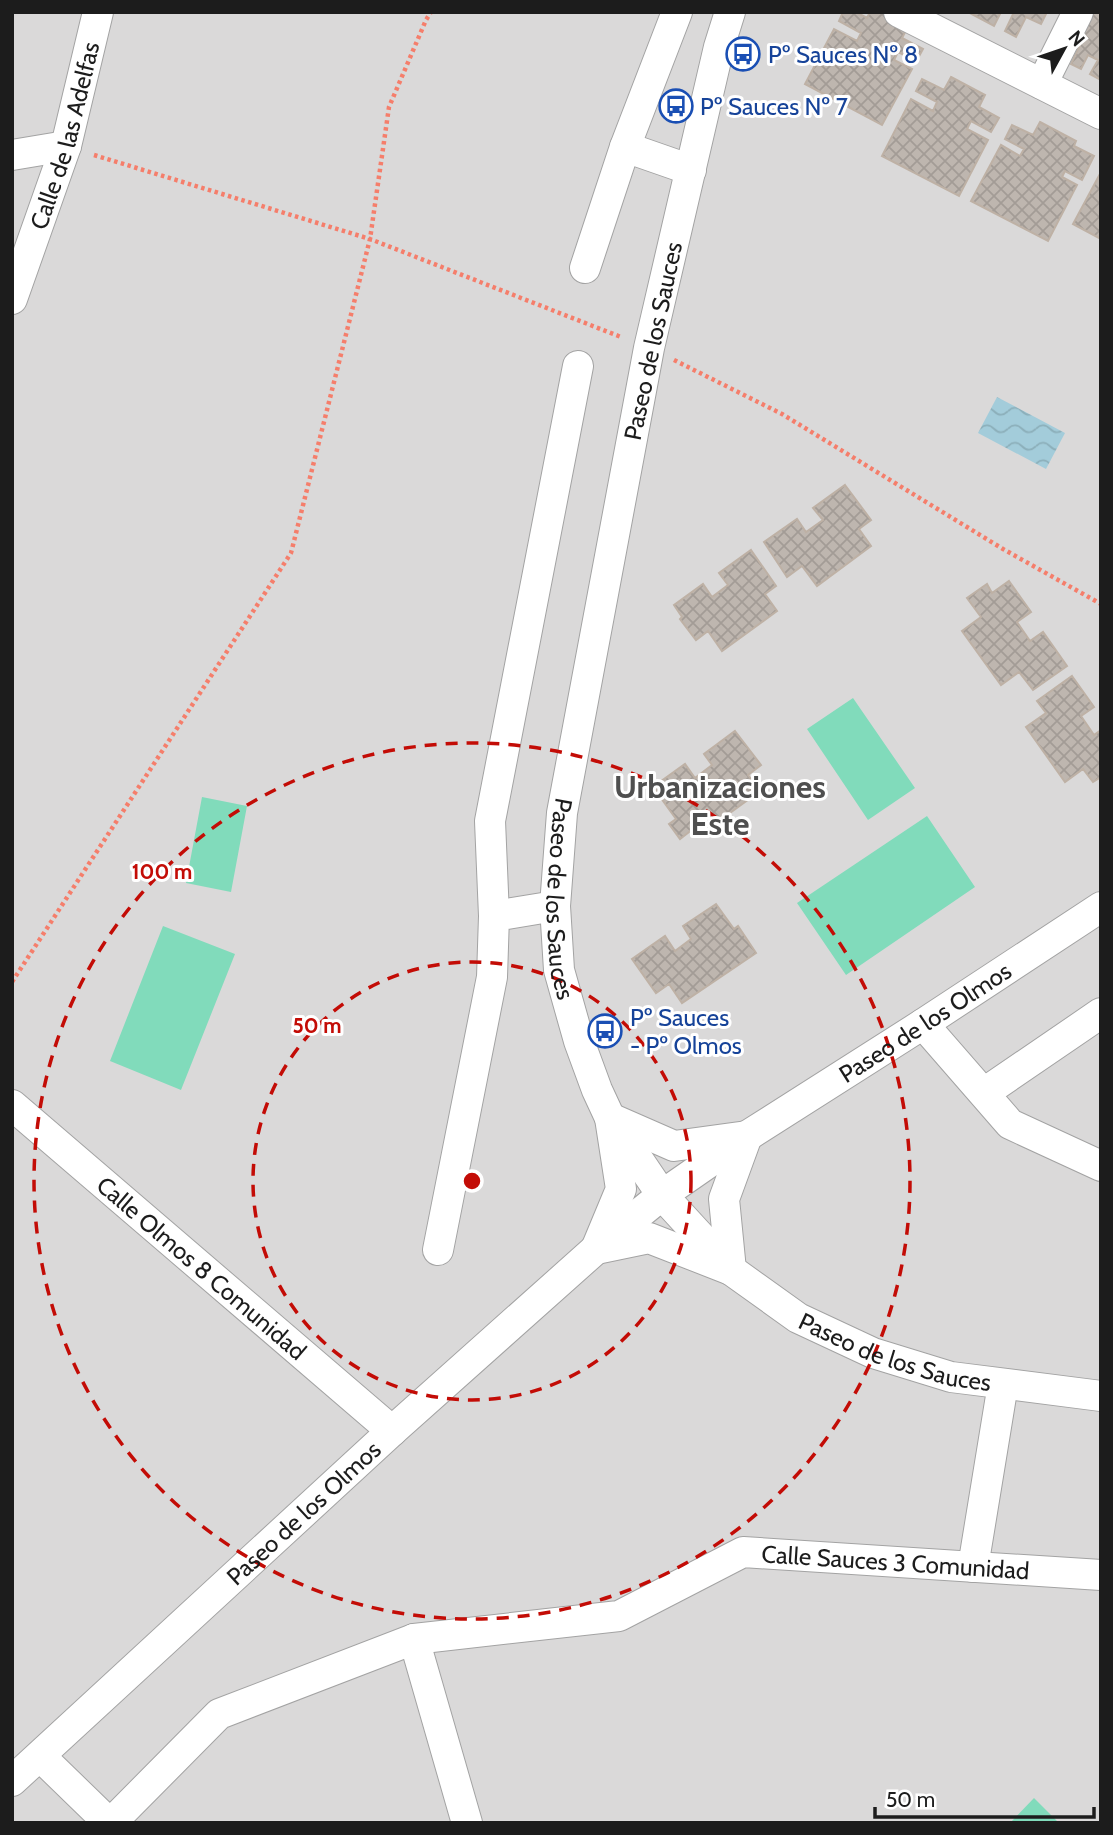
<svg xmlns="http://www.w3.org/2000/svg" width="1113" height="1835" font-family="Cabin,sans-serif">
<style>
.residential{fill:#dad9d9}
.pitch{fill:#81dbbb}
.water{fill:url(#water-waves)}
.building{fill:url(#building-cross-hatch);stroke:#beb1a5;stroke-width:2}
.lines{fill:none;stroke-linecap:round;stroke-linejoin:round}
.minor-casing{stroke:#a3a3a3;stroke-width:32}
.path{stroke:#f57e6b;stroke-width:4.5;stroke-dasharray:3.5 3.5;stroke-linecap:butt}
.minor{stroke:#fff;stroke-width:30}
.ring{fill:none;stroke:#c30c06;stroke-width:3.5;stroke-dasharray:12 9}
.labels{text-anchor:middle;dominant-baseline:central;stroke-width:6;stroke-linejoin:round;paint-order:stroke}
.transit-label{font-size:24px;fill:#164399;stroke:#fff;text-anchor:start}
.street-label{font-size:24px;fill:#1c1c1c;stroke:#fff}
.district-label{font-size:32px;font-weight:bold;fill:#4f4f4f;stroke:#fff}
.centre{fill:#c30c06;stroke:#fff;stroke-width:3.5}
.ring-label{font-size:21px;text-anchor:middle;font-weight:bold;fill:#c30c06;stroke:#fff;stroke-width:6;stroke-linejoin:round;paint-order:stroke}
</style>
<defs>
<pattern id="water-waves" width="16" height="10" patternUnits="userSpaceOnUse" patternTransform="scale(1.75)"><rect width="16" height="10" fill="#a3ccda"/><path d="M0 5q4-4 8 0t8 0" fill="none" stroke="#8cafba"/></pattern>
<pattern id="building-cross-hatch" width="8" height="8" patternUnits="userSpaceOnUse" patternTransform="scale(1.75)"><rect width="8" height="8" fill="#beb6af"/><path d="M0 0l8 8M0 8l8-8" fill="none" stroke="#a39c96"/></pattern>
</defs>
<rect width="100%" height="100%" fill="#edeae2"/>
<!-- residential -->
<path class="residential" d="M12,12H1101V1823H12Z"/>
<!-- pitch -->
<path class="pitch" d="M853,698L915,788L868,820L807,729Z
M202,797L247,806L231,892L186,883Z
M927,816L975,887L846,975L797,903Z
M163,926L235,954L181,1090L110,1061Z
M1034,1798L1059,1823H1010Z"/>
<!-- water -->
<path class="water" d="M997,397L1065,433L1046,469L978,433Z"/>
<!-- building -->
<path class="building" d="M843,12H856L867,18L870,12H885L909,25L902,38L923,49L916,62L898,52L894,60L912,69L882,125L805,84L834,29L857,41L861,33L839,21Z
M968,12H1001L994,26Z
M1014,12H1047L1041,24L1026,17L1016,37L1005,31Z
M1081,12H1101V80L1090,74L1098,60L1088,55L1081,69L1071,64L1080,45L1067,38Z
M951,77L985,95L979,107L999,118L991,132L971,121L967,129L988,140L959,196L882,156L911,99L933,111L937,102L916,91L922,79L944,90Z
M1040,122L1076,141L1074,146L1094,156L1082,180L1065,171L1062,177L1077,185L1048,241L971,201L1001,145L1020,156L1024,149L1005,139L1012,125L1033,135Z
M1101,172V239L1073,224Z
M845,485L871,520L859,529L871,546L817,586L802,566L787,577L764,542L797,519L806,532L823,520L813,508Z
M751,550L776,586L765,594L777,611L722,651L708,631L696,640L680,619L682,617L674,605L703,584L712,597L728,585L719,573Z
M1009,581L1031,612L1017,622L1030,641L1043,632L1067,666L1033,690L1019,672L1001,685L962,631L981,617L967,598L987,584L992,593Z
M1072,676L1094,707L1081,716L1094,735L1101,730V777L1093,782L1083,769L1065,782L1026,727L1046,713L1037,701Z
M735,731L761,765L748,775L760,791L704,832L698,825L680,839L669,824L676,819L653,787L685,764L695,778L712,765L704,754Z
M716,904L734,929L738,926L756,953L682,1003L669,984L656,993L632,959L665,936L675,951L691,939L683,926Z"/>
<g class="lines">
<defs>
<g id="minor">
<path id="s1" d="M730,12L719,47L649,348L562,813L555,906L559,970L579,1041L597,1090L610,1118L662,1195L731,1270L798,1318L873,1353L951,1377L1101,1396"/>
<path d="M899,12L1101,114"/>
<path d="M1042,84L1078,12"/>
<path d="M625,147L691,170"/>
<path d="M12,155L66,146"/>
<path d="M585,268L625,147L677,12"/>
<path id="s2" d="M12,299L66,146L98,12"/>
<path d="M494,916L555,906"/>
<path d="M923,1024L1010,1124L1101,1166"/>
<path d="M984,1093L1101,1013"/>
<path id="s3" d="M12,1105L392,1431"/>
<path d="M610,1118L674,1146L747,1136L724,1199L731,1270L649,1238L596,1249L621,1189Z"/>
<path d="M438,1250L492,977L494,916L490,821L578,366"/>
<path d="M973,1567L1003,1384"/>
<path d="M414,1639L467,1823"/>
<path d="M40,1756L109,1823"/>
<path id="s4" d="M12,1781L392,1431L596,1249L662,1195L747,1136L923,1024L1101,907"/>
<path id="s5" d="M111,1823L219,1714L414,1639L619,1616L743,1552L1101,1575"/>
</g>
</defs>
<!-- minor casing -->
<use href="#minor" class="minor-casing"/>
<!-- path -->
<path class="path" d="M94,155L370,239L621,337
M674,360L782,414L1003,549L1101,604
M12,982L291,553L370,239L389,107L426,20L431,12"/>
<!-- minor -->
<use href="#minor" class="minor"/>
</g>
<!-- distance rings -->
<g class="ring">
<circle cx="472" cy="1181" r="219"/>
<circle cx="472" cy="1181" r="438"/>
</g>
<!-- icons -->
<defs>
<symbol id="bus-ring" viewBox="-11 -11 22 22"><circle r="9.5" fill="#fff" stroke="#1a4fb4" stroke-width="1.5"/><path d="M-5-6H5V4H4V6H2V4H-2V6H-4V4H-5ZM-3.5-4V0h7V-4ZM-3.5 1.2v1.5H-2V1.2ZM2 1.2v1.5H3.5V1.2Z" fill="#1a4fb4"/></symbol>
</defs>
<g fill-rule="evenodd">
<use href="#bus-ring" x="724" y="35" width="38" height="38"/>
<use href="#bus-ring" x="657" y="87" width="38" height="38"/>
<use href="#bus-ring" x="586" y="1012" width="38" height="38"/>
</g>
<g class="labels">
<!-- transit labels -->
<g class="transit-label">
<text x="768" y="54">Pº Sauces Nº 8</text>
<text x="700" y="106">Pº Sauces Nº 7</text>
<text x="630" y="1017">Pº Sauces<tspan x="630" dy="28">- Pº Olmos</tspan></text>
</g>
<!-- street labels -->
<g class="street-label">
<text stroke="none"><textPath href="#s2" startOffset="172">Calle de las Adelfas</textPath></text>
<text transform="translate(653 341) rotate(-78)">Paseo de los Sauces</text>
<text stroke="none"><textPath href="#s1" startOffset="905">Paseo de los Sauces</textPath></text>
<text stroke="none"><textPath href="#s4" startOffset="1190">Paseo de los Olmos</textPath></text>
<text stroke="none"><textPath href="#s3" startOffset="250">Calle Olmos 8 Comunidad</textPath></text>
<text stroke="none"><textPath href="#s1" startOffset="1514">Paseo de los Sauces</textPath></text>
<text stroke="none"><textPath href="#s4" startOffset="396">Paseo de los Olmos</textPath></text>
<text stroke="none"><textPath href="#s5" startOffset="861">Calle Sauces 3 Comunidad</textPath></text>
</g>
<!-- district labels -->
<g class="district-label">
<text x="720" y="786">Urbanizaciones<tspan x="720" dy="37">Este</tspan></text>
</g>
</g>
<circle cx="472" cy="1181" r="10" class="centre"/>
<g class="ring-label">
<text x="162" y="879">100 m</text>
<text x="317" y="1033">50 m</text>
</g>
<!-- border -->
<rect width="1113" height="1835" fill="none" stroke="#1c1c1c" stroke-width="28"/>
<!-- north arrow -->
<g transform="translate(1064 49) rotate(50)" stroke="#ffffff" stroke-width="5" paint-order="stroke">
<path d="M0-5L12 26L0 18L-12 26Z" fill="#1c1c1c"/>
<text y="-10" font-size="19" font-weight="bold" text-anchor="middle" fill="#1c1c1c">N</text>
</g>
<!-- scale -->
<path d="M875 1807v10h219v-10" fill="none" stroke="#1c1c1c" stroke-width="3.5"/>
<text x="886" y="1807" font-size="21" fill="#1c1c1c" stroke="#ffffff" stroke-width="5" paint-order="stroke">50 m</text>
</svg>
